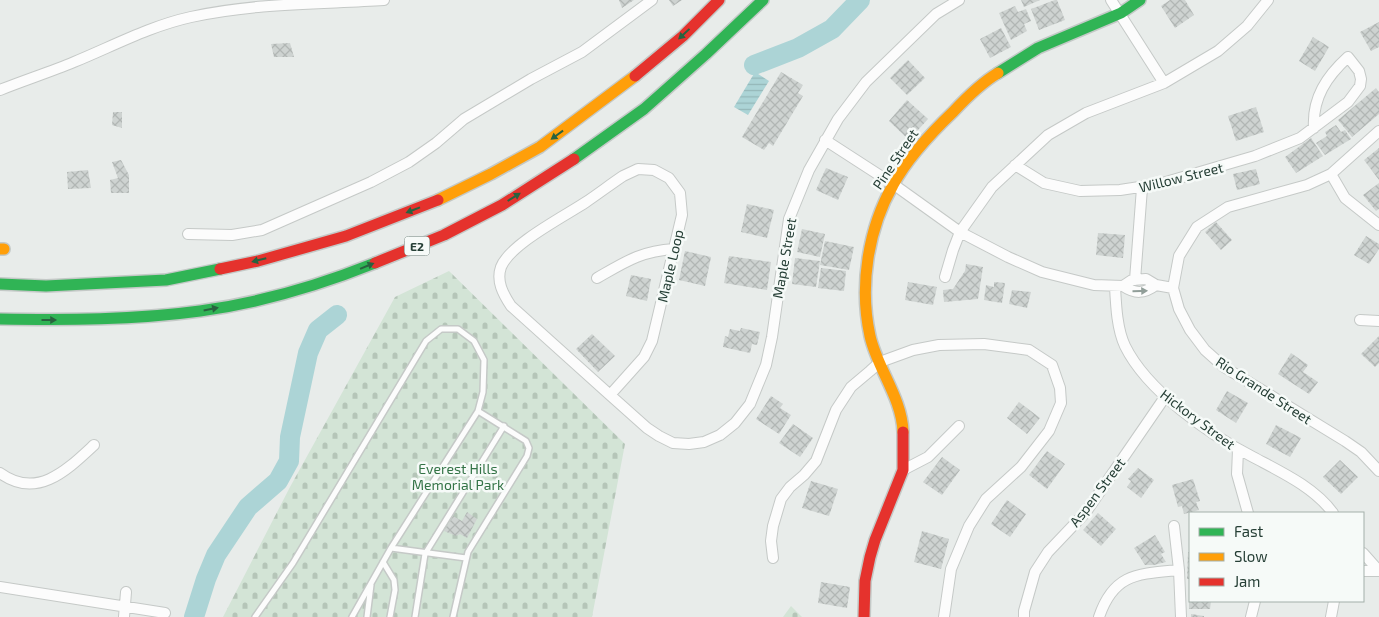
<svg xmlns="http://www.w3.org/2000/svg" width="1379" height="617" font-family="'Exo 2',sans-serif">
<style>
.cemetery{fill:url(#cemetery-stones)}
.water{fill:url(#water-rules)}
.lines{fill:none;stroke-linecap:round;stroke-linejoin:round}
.river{stroke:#acd4d6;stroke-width:20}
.building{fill:url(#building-cross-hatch)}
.lane-casing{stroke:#c5c9c7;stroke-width:8}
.street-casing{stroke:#c5c9c7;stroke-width:12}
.fast-casing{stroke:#c4c9c7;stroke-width:14}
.slow-casing{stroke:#c4c9c7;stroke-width:14}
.jam-casing{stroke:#c4c9c7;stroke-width:14}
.lane{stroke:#fcfcfc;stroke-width:5}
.street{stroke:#fcfcfc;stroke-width:10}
.fast{stroke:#30b455;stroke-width:11}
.slow{stroke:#ff9f0a;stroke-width:11}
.jam{stroke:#e5322d;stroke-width:11}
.oneway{fill:#29623f}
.oneway2{fill:#919e99}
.labels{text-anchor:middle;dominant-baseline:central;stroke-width:5;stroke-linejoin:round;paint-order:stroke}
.shield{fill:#f6faf8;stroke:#647770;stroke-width:1}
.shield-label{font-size:12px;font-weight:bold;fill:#263f36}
.street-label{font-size:14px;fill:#263f36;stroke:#f6faf8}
.park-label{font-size:14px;fill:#337346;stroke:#f6faf8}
</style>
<defs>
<pattern id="cemetery-stones" width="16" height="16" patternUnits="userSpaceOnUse" patternTransform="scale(1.25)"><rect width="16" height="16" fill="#d3e4d6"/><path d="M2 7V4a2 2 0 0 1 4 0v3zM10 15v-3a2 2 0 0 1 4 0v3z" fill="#b5c5b8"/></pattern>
<pattern id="water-rules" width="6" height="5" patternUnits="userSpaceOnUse" patternTransform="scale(1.25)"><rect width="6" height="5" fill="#acd4d6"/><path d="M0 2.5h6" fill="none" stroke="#94b7b8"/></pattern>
<pattern id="building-cross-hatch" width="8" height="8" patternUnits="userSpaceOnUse" patternTransform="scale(1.25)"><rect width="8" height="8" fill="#ced3d1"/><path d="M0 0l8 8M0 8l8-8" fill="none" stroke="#b1b6b4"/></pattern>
</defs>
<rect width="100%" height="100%" fill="#e8ecea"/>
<!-- cemetery -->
<path class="cemetery" d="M449,271L625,444L592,617H223L290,487L395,297Z
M791,606L802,617H783Z"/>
<!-- water -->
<path class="water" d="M755,72L769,81L748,115L734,107Z"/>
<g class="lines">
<!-- river -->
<path class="river" d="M754,65L798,48L832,29L860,0
M194,617L206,579L216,555L248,507L278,481L289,461L290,437L308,353L318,330L337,315"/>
</g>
<!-- building -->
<path class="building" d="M619,0H634L622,8Z
M669,0H682L673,6Z
M1021,0H1040L1024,7Z
M1055,0H1057L1065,20L1039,30L1031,9Z
M1170,0H1185L1194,15L1175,28L1161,6Z
M1015,6L1018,12L1026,9L1031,21L1024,24L1027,31L1011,40L999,13Z
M1379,22V47L1371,51L1360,32Z
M1001,28L1011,47L990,58L980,39Z
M1313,37L1329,47L1315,71L1299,61Z
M290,43L294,57H274L271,44Z
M908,60L925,78L907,95L890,78Z
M781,72L803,85L798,93L803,96L773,146L769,143L764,150L742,137Z
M1376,88L1379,92V114L1352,137L1338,120Z
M907,100L928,119L909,140L889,121Z
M1256,107L1264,132L1236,141L1228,116Z
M113,112H122V128L112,125Z
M1336,125L1341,132L1345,130L1351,139L1325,155L1316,143L1327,136L1325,132Z
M1311,138L1323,156L1296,173L1285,157Z
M1379,148V180L1364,160Z
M121,160L129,175V193H111L110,180L118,178L112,162Z
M826,168L848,177L838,200L816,190Z
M1256,169L1260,184L1237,190L1233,174Z
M88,170L91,188L68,189L67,172Z
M1379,183V209L1376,211L1363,195Z
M747,204L774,210L767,238L741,232Z
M1216,222L1232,240L1221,250L1205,232Z
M802,229L825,234L820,257L797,252Z
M1098,233L1125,235L1123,258L1096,255Z
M1366,236L1379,244V249L1369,264L1354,255Z
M825,241L854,247L849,270L820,265Z
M685,251L711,257L705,286L679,280Z
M729,256L771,262L767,290L724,283Z
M795,258L820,261L816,287L792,284Z
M966,264L983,267L978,299L944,302L943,290L953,289L965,271Z
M821,268L846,271L844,291L818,288Z
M631,275L651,279L647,301L626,296Z
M908,282L937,287L933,305L905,300Z
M994,282L1005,283L1002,303L984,300L986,285L994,287Z
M1012,290L1031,292L1027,308L1009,304Z
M741,328L760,332L757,345L752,344L750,353L723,347L725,336L728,337L730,329L740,331Z
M592,334L615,356L598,372L576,349Z
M1379,336V363L1375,367L1361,354Z
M1291,353L1308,365L1303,372L1318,382L1309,394L1278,374Z
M1227,391L1248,403L1236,423L1216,410Z
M771,396L783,404L780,408L791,415L779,434L756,419Z
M1019,402L1040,418L1027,434L1007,418Z
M793,424L813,438L800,457L779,443Z
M1276,425L1301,438L1290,457L1266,444Z
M1047,451L1065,464L1047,489L1029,475Z
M942,457L960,470L942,495L923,482Z
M1340,460L1358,477L1341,494L1323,477Z
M1138,468L1154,480L1141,498L1127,487L1131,481L1128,479Z
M1193,479L1200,501L1196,502L1199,510L1184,514L1182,506L1178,507L1172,485Z
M811,481L838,489L829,516L802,508Z
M1007,500L1026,514L1010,537L991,524Z
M467,512L477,519L467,538L460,534L456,536L444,531L453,516L462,521Z
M1098,513L1116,529L1101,546L1083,530Z
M922,531L949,539L941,569L914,562Z
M1155,535L1165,552L1161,554L1166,562L1154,565H1145L1134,548Z
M1188,552H1190V579H1187Z
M821,582L850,587L847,608L818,603Z
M1189,601H1211L1210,609H1189Z
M1191,614L1204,616V617H1191Z"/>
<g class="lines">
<defs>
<path id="lane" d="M391,548L466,558
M383,562L394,580L395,590L390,617
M255,617L293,563L426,341L441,329H458L474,341L484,360L483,392L478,411L391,548L352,617
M367,617L371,585
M415,617L425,554L504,426
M453,617L468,552L527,456L529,448L526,441L478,411"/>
<path id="street" d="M1111,0L1164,83
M0,90C25,80 50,72 74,62C113,46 150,26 191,17C254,3 320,4 384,0
M1379,131L1331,174L1307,185L1228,207L1197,227L1179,256L1173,288L1179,309L1190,330L1205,350L1224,367L1345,441L1361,452L1379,471
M825,140L893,184L960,232L1008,257L1042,272L1094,285L1123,286L1132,280L1146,279L1156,285L1173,288
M1015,165L1044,183L1080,191L1120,190L1159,184L1255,156L1300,138L1348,102L1360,86L1361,79L1359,71L1348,57C1327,76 1312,98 1314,128
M638,169L654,170L669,178L680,193L682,215L652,341L644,357L610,395L511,306C503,294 496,281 501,267C510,244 565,216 586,202C598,194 611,184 623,176Z
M1331,174L1345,198L1379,225
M188,234L232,235L262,230L371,182L409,162L436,143L464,119L531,79L582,52L652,0
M945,277L953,250L960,232L992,187L1048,135L1086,113L1164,83L1218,51L1247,26L1268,0
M597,278C625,262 641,251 674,249
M1135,280L1142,188
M1115,286C1116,306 1117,329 1125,346C1147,391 1210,435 1253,457C1281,472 1314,487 1333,513
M1123,286C1135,294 1144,294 1156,285
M1360,320L1379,321
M610,395L647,428L659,436L673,443L689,444L704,442L720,435L735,423L750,404L766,365L772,337L789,219L809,170L838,119L866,82L936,14L959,0
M1238,450L1237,474L1248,513
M903,470L928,457L959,426
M0,473C37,500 67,470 94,445
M1174,526L1179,570L1181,617
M1363,553L1379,571
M773,558L771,541L773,526L781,499L790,487L804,475L816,461L836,410L851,387L870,371L880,362L913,350L939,345L984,344L1029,350L1052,365L1060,388L1061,403L1049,431L1021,467L986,499L969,526L951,569L944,617
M1363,571H1379
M0,587L165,613
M124,617L126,592
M1024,617V611L1035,572L1048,552L1086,512L1165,397
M1099,617C1114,573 1138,574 1179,570
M1251,617L1255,601
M1331,617L1334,601"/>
<path id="fast" d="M998,73L1038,48L1121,13L1140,0
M574,159L644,109L706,54L763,0
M0,284L46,286L166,280L220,269
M0,319C67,320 134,320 200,311C260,303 320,285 375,263"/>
<path id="slow" d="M438,200L491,174L540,147L635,76
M0,249H4
M903,432C902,398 877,368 870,336C859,286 868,229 893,185C907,159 931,133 953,112C967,97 981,83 998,73"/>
<path id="jam" d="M635,76L683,36L719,0
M375,263L444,235L502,205L574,159
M220,269L258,261L346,236L438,200
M864,617L865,581L870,557L875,540L903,470V432"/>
</defs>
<!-- lane casing -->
<use href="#lane" class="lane-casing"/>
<!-- street casing -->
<use href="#street" class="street-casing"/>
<!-- fast casing -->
<use href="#fast" class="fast-casing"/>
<!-- slow casing -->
<use href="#slow" class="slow-casing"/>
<!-- jam casing -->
<use href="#jam" class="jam-casing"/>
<!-- lane -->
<use href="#lane" class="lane"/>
<!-- street -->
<use href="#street" class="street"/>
<!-- fast -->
<use href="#fast" class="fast"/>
<!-- slow -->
<use href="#slow" class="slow"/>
<!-- jam -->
<use href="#jam" class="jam"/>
</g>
<!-- one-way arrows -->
<defs><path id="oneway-solid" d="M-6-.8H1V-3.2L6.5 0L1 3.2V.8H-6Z" transform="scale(1.25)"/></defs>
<g class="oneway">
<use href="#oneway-solid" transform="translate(684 34) rotate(137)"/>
<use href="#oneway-solid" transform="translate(557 135) rotate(144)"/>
<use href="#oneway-solid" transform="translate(514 197) rotate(-32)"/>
<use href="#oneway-solid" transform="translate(413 210) rotate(159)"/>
<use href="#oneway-solid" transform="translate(259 260) rotate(166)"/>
<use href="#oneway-solid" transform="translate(367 266) rotate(-22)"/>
<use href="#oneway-solid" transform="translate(211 309) rotate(-11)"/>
<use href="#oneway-solid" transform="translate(49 320)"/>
</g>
<use class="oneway2" href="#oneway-solid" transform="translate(1140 291) rotate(-2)"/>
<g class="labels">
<!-- shield labels -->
<rect class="shield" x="404.5" y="236.5" width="25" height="19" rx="4"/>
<g class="shield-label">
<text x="417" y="246">E2</text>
</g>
<!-- street labels -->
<g class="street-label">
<text transform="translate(895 159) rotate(-56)">Pine Street</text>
<text transform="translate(1181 177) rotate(-14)">Willow Street</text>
<text transform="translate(784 258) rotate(-80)">Maple Street</text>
<text transform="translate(670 266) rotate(-77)">Maple Loop</text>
<text transform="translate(1264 390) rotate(33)">Rio Grande Street</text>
<text transform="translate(1198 419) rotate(37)">Hickory Street</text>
<text transform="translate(1097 492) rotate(-53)">Aspen Street</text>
</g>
<!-- park labels -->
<g class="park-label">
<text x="458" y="468">Everest Hills<tspan x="458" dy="16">Memorial Park</tspan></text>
</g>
</g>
<!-- legend -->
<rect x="1189" y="512" width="175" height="90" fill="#f6faf8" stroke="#a3afaa"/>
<rect x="1199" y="528" width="25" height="8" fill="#30b455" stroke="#a3afaa"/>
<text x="1234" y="537" font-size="15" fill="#263f36">Fast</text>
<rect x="1199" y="553" width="25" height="8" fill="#ff9f0a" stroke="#a3afaa"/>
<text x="1234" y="562" font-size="15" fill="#263f36">Slow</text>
<rect x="1199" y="578" width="25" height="8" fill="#e5322d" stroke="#a3afaa"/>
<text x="1234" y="587" font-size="15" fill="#263f36">Jam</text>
</svg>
